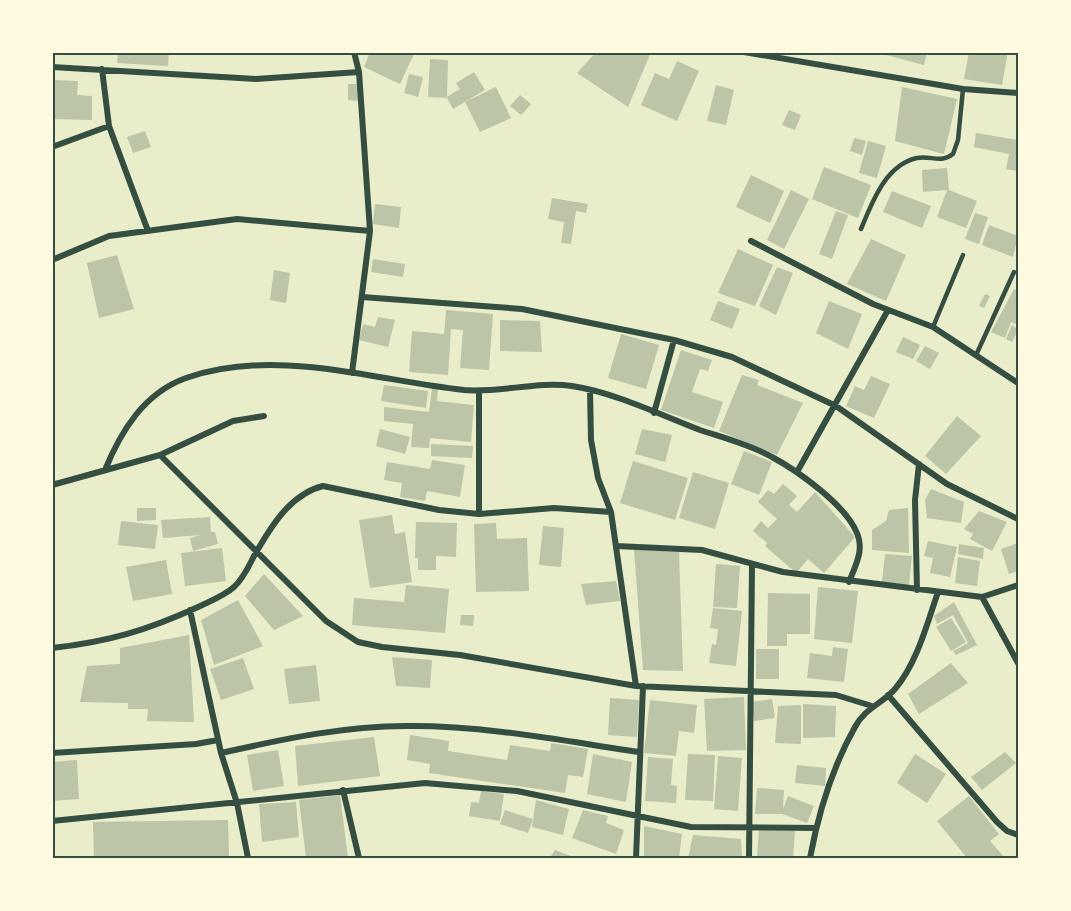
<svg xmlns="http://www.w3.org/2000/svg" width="1071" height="911" font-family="'Exo 2',sans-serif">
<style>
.building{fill:#bcc5a7}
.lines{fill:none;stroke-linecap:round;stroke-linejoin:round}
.service{stroke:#344e41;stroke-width:4.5}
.minor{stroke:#344e41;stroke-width:6}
.neatline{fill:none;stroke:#344e41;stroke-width:2}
</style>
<rect width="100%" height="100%" fill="#e9edc9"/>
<!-- building -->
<path class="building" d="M118,52H169L168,66L117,63Z
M370,52H415L400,84L364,67Z
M596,52H651L628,107L577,73Z
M875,52H927L924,65Z
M969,52H1008L1002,85L964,79Z
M430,59L448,60L447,97L460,89L456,83L474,72L485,90L453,109L447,98L428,97Z
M677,61L699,71L677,121L641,105L655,73L669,79Z
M409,74L423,77L418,97L404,93Z
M52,80L78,81L77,95L92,96V120L52,119Z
M348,84H359L358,101L348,100Z
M716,85L734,90L726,125L707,121Z
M496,87L511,118L480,132L465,102Z
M902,87L957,99L944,154L895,141Z
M520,95L531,104L521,115L510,106Z
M789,110L801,115L795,130L782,125Z
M145,131L151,147L133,153L127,137Z
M976,133L1018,140V171L1006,169L1009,154L974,147Z
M854,138L866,141L862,155L850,151Z
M868,141L886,146L877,178L859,173Z
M824,167L871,185L858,218L812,199Z
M947,168L949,190L977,201L966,228L937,217L947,190L923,192L922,170Z
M751,175L784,191L770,223L736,207Z
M791,190L809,199L784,249L767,240Z
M892,191L931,206L922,228L883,212Z
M552,198L588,204L586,213L576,211L571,244L561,243L564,222L548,219Z
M375,204L401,207L399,228L373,224Z
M836,211L848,215L832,259L819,254Z
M975,213L988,217L979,244L965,239Z
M989,225L1018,236L1013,257L982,245Z
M871,239L906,255L886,301L847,284Z
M738,249L773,265L755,306L718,293Z
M117,255L134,309L99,318L87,263Z
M373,259L405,264L403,277L371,272Z
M777,267L793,273L776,315L759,306Z
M274,270L290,273L286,303L270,300Z
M1014,289L1018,291V325L1011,322L1005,338L991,332Z
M985,294L990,296L984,308L979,306Z
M718,301L740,309L732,329L710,320Z
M829,301L862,314L848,349L816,333Z
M446,310L493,314L489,370L460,368L463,330L451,329L448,375L409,372L412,331L444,334Z
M378,317L395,320L388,347L359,340L363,324L375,327Z
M500,320L540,321L542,352L500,351Z
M1012,325L1018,330L1012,342L1006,339Z
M621,334L659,345L646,389L608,378Z
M903,337L920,345L913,359L896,352Z
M925,346L939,353L930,369L916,361Z
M681,350L712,360L708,371L700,369L692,392L723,402L714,428L661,410Z
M742,375L759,380L757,385L803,403L777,455L719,431Z
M871,376L890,384L874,418L846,406L855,386L864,390Z
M384,385L428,391L426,408L381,401Z
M432,388H438L437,401L474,405L471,442L430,438L429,448L411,447L413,424L384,421V407L429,412Z
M957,416L981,436L946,474L925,456Z
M380,429L410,437L405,454L376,446Z
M642,429L672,435L665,462L635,454Z
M431,444L473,446L472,458L431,456Z
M744,451L772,462L759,495L731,484Z
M432,460L465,465L460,497L427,491L425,501L400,497L402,483L384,480L387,462L430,469Z
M633,461L688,478L675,520L620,503Z
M693,472L729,483L715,529L679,518Z
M783,484L797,496L789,505L797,512L815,492L855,537L824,573L808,559L796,573L765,546L767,543L753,531L761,521L768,528L777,519L758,502L768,490L774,494Z
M931,489L964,502L961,523L927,518L925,500Z
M137,508H156V520L137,521Z
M908,508L909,553L872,550V530L886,521L889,510Z
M979,511L1007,522L992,551L970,539L973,534L964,529Z
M392,515L395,534L405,532L412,582L370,588L359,520Z
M210,517L211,532H215L218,544L193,551L190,538L201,535L163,538L161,520Z
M121,521L158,525L155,549L118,545Z
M416,522L457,523L456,557L436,556V570H418V558H415Z
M496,523L497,539L527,538L529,591L476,592L474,524Z
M543,526L564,528L561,567L539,565Z
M928,541L957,547L950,577L930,573L933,558L924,556Z
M1018,543V571L1009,574L1001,549Z
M959,544L984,548L983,559L958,554Z
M222,548L226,581L185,586L181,553Z
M634,549L679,552L683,671L643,670Z
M885,554L912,556L909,585L882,582Z
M958,557L980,561L977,586L955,583Z
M166,560L172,594L133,601L126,567Z
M716,564L740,566L737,608L713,607Z
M264,574L303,616L274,630L245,596Z
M616,581L620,601L586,605L581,584Z
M406,585L449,589L445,633L352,625L354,598L404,602Z
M818,587L858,591L852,643L814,639Z
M768,593L810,594V634H787V646H767Z
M238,600L263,646L214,665L201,620Z
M954,602L977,645L956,655L953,651L968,643L953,615L937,624L934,616Z
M713,608L742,611L736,666L709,663L712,644L716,645L718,629L710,628Z
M461,615H474L473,626L460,625Z
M951,618L966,642L951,651L936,627Z
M189,635L194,722L147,721L148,709H128V703L80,702L87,666L120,664V648Z
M833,647L848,649L844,682L807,678L810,653L832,656Z
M756,649H779V679H756Z
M392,657L432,660L430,688L396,686Z
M243,658L254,689L221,700L210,669Z
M951,663L968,683L919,714L908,694Z
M316,665L320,701L289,704L284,669Z
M744,697L746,750L707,751L704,699Z
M610,698L639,700L637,737L608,735Z
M772,699L775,718L754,721L751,702Z
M650,700L697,705L694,733L679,731L676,756L644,753Z
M803,704L836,706L835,737L803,738Z
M801,705V744L775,743L778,706Z
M410,735L449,741L448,751L507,760L510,745L550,751L551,743L588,749L583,777L568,775L565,793L429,773L430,764L407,760Z
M374,737L380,776L298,786L295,746Z
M278,750L284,786L253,791L247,755Z
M1005,752L1016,763L982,790L971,777Z
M593,754L632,762L626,802L587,794Z
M688,754L715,755L713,801L685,800Z
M915,754L946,774L927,803L897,783Z
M718,756L742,758L738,811L714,809Z
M648,757L673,759L671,785L677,786L676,803L645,801Z
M77,760L79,799L52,801V762Z
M797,765L826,768L825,786L795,783Z
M757,788L784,790L783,809L788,796L814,806L807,823L782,814H755Z
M481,791L504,794L500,821L469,816L471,802L479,803Z
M340,795L348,858H306L299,800Z
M969,796L999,834L990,841L1005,858H967L937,821Z
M536,800L569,809L563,835L532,827Z
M296,802L299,837L262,842L259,804Z
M505,810L533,819L528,833L500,824Z
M583,810L608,816L606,823L624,830L616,854L572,838Z
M228,820L229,858H94L93,822Z
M644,826L682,834L679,858H644Z
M759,830L795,831L793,858H757Z
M693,835L741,839L742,858H688Z
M555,850L576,858H550Z"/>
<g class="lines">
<!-- service -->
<path class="service" d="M861,229C872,203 885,165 917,158C931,155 940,164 953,154L958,140L963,89
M933,327L963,255
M977,353L1014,272"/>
<!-- minor -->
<path class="minor" d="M744,52L963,89L1018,93
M52,67L256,79L359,72
M102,69L109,126L148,231
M52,147L109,126
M751,241L873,304L933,327L1018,383
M52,260L109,236L237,219L370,231
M362,297L522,309L674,340L732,357L836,406L947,484L1018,519
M352,373L370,231L359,72L354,52
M590,390L591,440L598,478L611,512L636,686
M654,413L674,340
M160,455L326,621L358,642L382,647L460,655L636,686L836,695L872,706
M105,470C121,431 144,393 186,378C275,347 373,380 464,390C499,393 538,381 572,386C613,392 661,415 700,430C724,438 751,445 772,457C798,471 844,504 856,531C865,549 856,564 849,582
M797,472L888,310
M52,485L160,455L233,421L264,416
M479,514V391
M616,546L702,550L783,572L982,597L1018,585
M917,590L915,500L919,464
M982,597L1018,663
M190,610L221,753L237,803L248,858
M52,648C108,642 148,630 198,607C210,601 224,596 234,587C243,579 249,566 254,556C270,528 290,494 323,486L439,510L479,514L554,508L611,512
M888,695L997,822L1007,831L1018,835
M52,753L196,744L218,740
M221,753C283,739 348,725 412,726C488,726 564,741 639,752
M343,790L359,858
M52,821L425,783L517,791L691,827L816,828
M636,858L643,686
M749,858L752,564
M810,858C818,815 833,766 855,727C865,708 882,704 895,689C917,663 927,624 938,592"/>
</g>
<!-- border -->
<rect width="1071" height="911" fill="none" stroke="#fefae0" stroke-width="108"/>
<rect x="54" y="54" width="963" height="803" class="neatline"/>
</svg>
